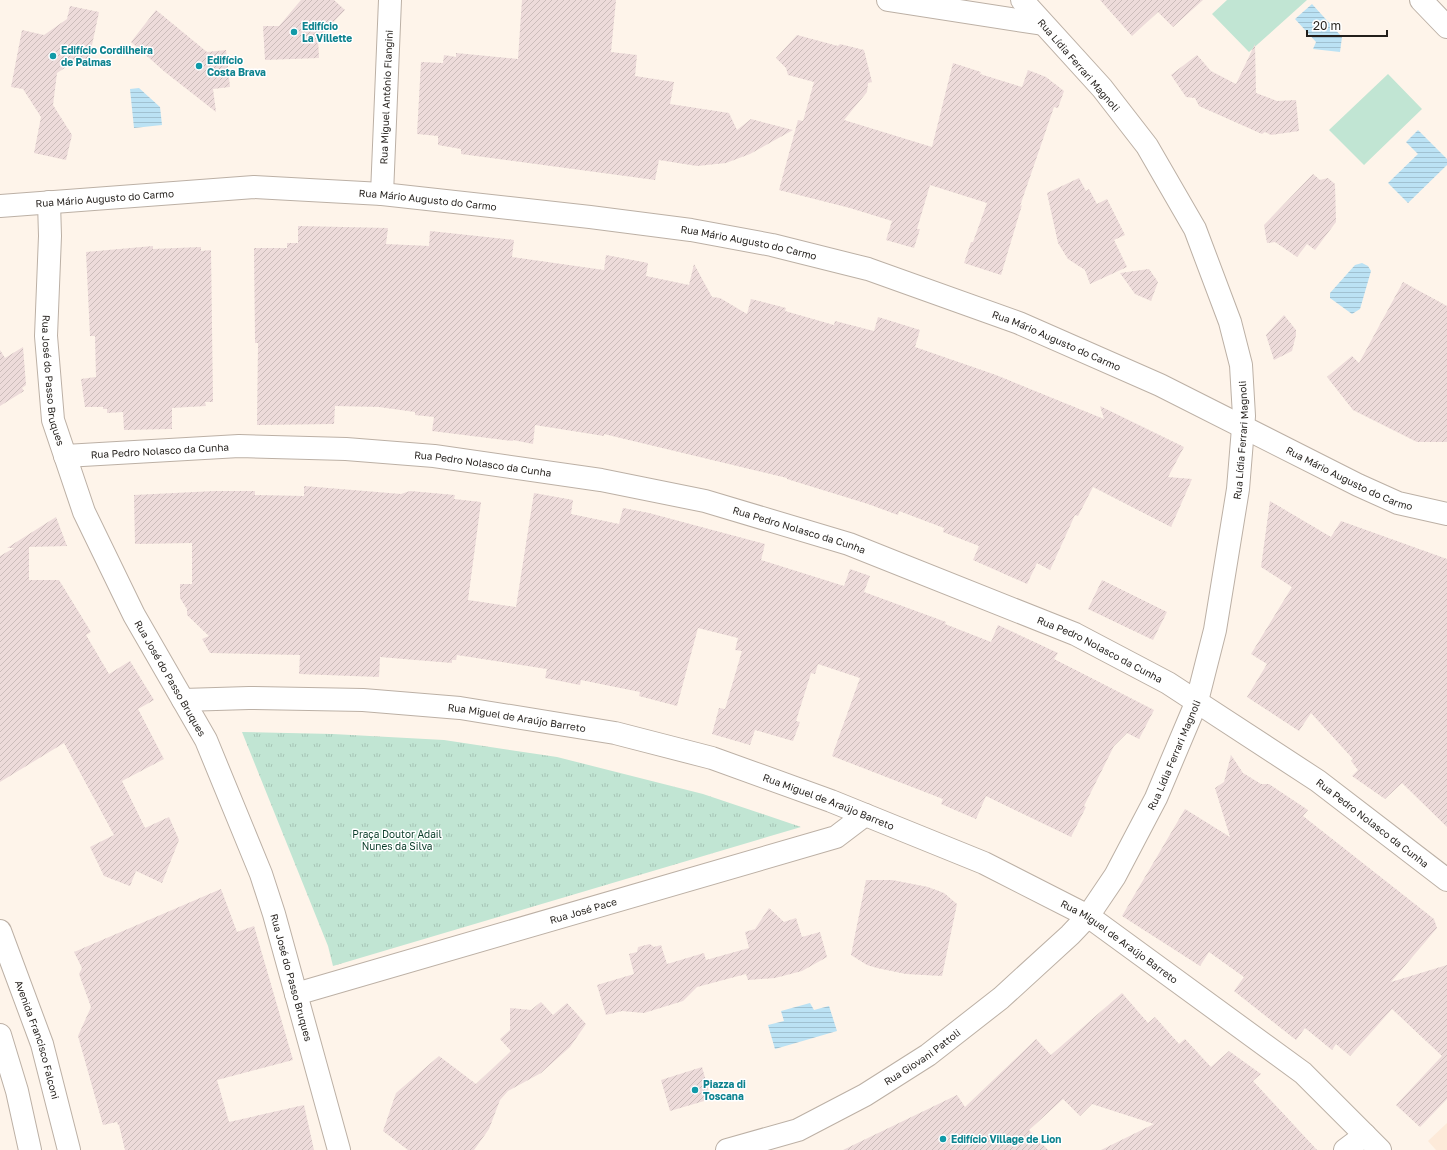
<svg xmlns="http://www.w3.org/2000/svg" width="1447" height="1150" font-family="'Golos Text',sans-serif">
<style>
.built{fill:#fdead9}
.park{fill:url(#park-tufts)}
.pitch{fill:#c1e5d3}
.water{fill:url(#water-rules)}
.building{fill:url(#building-hatch)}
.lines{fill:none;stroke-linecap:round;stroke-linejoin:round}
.street-casing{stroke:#bcb0a5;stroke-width:24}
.secondary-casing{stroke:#bcb0a5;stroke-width:24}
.street{stroke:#fff;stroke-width:22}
.secondary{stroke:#fff;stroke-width:22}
.culture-dot{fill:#0f9aa8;stroke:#fff;stroke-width:1.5}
.labels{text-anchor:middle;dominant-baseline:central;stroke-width:3;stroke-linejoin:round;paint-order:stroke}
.culture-label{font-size:10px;font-weight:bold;fill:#0d838f;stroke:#fff;text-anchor:start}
.street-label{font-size:10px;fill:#231f1b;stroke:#fff}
.park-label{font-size:10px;fill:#0c3e2b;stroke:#fff}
</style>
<defs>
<pattern id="park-tufts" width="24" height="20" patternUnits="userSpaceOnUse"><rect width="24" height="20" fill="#c1e5d3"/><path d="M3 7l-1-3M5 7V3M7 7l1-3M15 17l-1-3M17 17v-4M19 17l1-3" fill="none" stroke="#a6c4b5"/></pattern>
<pattern id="water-rules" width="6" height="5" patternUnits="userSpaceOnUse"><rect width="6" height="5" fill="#bbe2f4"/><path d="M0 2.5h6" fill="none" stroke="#a0c1d1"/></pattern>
<pattern id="building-hatch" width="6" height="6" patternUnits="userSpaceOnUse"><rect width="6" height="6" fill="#eddbda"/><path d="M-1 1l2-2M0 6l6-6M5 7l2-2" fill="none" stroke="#cbbcba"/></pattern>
</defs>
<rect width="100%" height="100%" fill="#fef4ea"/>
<!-- built -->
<path class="built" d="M1447,1123V1150H1436L1428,1141Z"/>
<!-- park -->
<path class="park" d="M242,732L333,734L444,740L557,757L703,794L801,827L333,966L328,946Z"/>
<!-- pitch -->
<path class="pitch" d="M1227,0H1307L1249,52L1212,14Z
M1388,74L1422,109L1364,165L1329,130Z"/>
<!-- water -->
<path class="water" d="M1312,4L1342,37L1340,52L1313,49L1316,42L1295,19Z
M139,88L160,107L162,125L134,128L130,89Z
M1418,130L1447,159V165L1408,203L1388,183L1418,154L1406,142Z
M1362,263L1368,266L1371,271L1360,309L1352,314L1330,298V293L1355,265Z
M810,1003L814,1010L829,1006L837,1031L775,1049L768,1025L784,1021L781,1011Z"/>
<!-- building -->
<path class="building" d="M301,0H334L345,10L318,38L319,58L265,60L263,26H279Z
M522,0H616L611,52L637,55L635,76L674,82L670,104L729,113L737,130L751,119L793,130L750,154L726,163L697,166L659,160L655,180L461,154V149L438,145V136L417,134L421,62L443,63L444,55L456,57V53L518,59Z
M1100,0H1203L1173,27L1158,12L1132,36Z
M70,6L99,12L88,64L75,61L57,73L53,105L72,135L66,160L34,153L41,117L23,89L11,87L22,30L44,35L67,19Z
M156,10L207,52L226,50L230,87L213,89L216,112L165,72L131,42Z
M797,35L838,46L840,44L864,50L872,82L868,83L867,92L844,120L932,147L953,63L981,72L980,74L1022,87L1028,70L1046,77L1064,91L1058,108L1054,107L1020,206L1022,205L1001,275L964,263L971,242H973L987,203L930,185L917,229H920L914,248L886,240L892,221L850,208L779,190L798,120L803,121L814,82L788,75L786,68L776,58Z
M1255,44L1256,93L1277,101L1296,100L1299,131L1271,135L1265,132L1262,134L1199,106L1195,98L1186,97L1171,75L1197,55L1211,71L1236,84Z
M1313,174L1320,180L1328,178L1335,184L1336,222L1315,250L1307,244L1297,257L1275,242L1267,243L1264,225Z
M1079,178L1086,191L1089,189L1097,204L1107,199L1125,235L1114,240L1127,267L1090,284L1085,270L1068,259L1058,243L1047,193Z
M298,226L388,228L386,244L429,246L430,231L514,240L512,257L604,270L606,255L648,263L646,276L689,285L694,264L712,297L720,298L747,314L751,299L786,308L785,311L834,325L835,321L874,331L878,317L920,330L915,347L996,375L1104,419L1100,406L1184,447L1168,477L1192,479L1171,527L1093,487L1078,516L1075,515L1050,570L1037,563L1027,584L973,560L979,546L943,532L944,528L899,511L898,515L868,504L787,479V478L604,434V436L535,425L533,444L513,440V441L432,431L434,417L415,415V412L379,407L335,406L334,424L257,425L258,343H255L254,248H287V243H298Z
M153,246V249L201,247V251L211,250L213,402H205L206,406L172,408V429L124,430L123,412L107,413V409H103V407H85L81,379L96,377L95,336H90L86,252Z
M1149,269L1158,282L1151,301L1135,294L1120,273Z
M1403,282L1447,306V442H1417L1353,410L1327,377L1352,356L1359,363Z
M1284,315L1296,330V335L1292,351L1274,360L1266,335Z
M23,347L26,385L22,388L24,391L0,406V350L5,358Z
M304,486L401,494L410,491L455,495L454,499L481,502L468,600L516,607L534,493L573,500L571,514L619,524L623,508L649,513L765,544L761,560L844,586L850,569L870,576L864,592L946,622L945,624L991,642L998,625L1058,653L1054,659L1154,710L1139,739L1127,733L1114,746L1084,806L1086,807L1071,837L986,796L976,819L941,804L943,799L832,756L860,678L818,664L815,674L811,673L796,721L800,722L793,741L755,730L750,745L712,734L719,708L725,709L742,651L735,650L738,638L698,628L677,706L639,696L640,692L581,680L580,685L545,678L547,669L457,655L456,660H452V663L380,657L379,677L299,674L300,655L210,653L202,639L209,636L187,615V609L180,598V584H192V543L135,544L134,495L215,491H255V495L304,496Z
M1270,501L1331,537L1341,521L1447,559V827L1402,783L1385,799L1352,776L1358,770L1351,761L1353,759L1311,713L1299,731L1247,697L1267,664L1251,654L1292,587L1261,567Z
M56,517L67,546L29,547V580H59L91,632L86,635L109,674L130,661L154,700L138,709L164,759L122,781L145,828L169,817L179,840L162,883L136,871L130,886L104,876L90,847L114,835L64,743L0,782V556L14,548H7Z
M1102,580L1167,612L1153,640L1088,609Z
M1231,755L1243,773L1261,784H1269L1308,810L1303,816L1434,919L1437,928L1391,982L1447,965V1099L1420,1127L1396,1105L1442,1056L1392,1009L1350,1056L1336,1044L1332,1050L1305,1028L1296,1040L1234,991L1244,977L1209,952L1200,966L1122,916L1185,809L1230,837L1215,788L1224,782Z
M866,880H892L928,887L944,893L957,904L942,976L906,974L877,968L867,965L851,955Z
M221,889L237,932L254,926L293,1060L217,1080L229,1122L304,1105L314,1150H125L119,1125H118L117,1122L103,1125L78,1036L91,1007L79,974L82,968L74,952Z
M769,908L784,922L796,918L802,937L820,932L827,957L802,971L775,978L748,980L746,974L697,987L683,1001L644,1013L622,1011L606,1015L597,985L634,974L629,954L637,952L638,947L650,944L654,947L661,945L667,964L704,953L706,960L749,948L745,932L755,929Z
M1122,993L1148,1023L1155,1017L1179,1044L1185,1039L1211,1067L1229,1051L1261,1074L1253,1081L1317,1150H1101L1154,1124L1092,1104L1080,1116L1063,1099L1029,1130L1048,1150H843L957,1095L965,1107L1036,1039L1051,1055Z
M541,1002L553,1015L567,1003L586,1024L570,1047L541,1073L508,1091L500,1100L489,1129L474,1150H408L383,1131L396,1093L439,1056L476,1084L511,1051L500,1039L510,1030V1008L531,1010Z
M702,1067L711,1099L670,1111L661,1080Z"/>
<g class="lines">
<defs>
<g id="street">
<path d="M888,0L1043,24"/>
<path d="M1421,0L1447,27"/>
<path id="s1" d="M382,194L390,0"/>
<path id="s2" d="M49,202L50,236L46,336L53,420L84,512L134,615L206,740L261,874L274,914L339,1150"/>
<path id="s3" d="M0,206L254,187L382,194L590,217L691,230L772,245L868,269L1019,323L1160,385L1358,485L1398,503L1447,514"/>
<path id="s4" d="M65,456L239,446L346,449L434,456L601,480L705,501L849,544L1075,634L1168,683L1318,781L1447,880"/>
<path id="s5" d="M183,700L249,698L363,700L460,708L615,733L712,758L831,801L984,863L1088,916L1303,1073L1380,1150"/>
<path id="s6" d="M296,994L836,837L865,815"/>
<path id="s7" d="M727,1150L798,1130L865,1095L928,1055L1001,998L1070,935L1088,916L1115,876L1156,798L1197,701L1215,630L1238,489L1244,416L1241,365L1230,322L1195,229L1147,146L1102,88L1022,0"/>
<path d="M1345,1150L1365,1135"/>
</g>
<g id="secondary">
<path id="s8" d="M0,931L42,1044L69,1150"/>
<path d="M0,1035L17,1091L30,1150"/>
</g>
</defs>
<!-- street casing -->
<use href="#street" class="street-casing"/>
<!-- secondary casing -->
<use href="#secondary" class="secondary-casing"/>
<!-- street -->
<use href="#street" class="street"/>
<!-- secondary -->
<use href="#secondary" class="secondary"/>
</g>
<!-- markers -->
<g class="culture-dot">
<circle cx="294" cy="32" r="4"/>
<circle cx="53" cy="56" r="4"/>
<circle cx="199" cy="66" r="4"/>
<circle cx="695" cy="1090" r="4"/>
<circle cx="943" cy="1139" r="4"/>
</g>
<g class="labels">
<!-- culture labels -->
<g class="culture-label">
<text x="302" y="26">Edifício<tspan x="302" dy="12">La Villette</tspan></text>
<text x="61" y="50">Edifício Cordilheira<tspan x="61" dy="12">de Palmas</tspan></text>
<text x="207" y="60">Edifício<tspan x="207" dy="12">Costa Brava</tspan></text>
<text x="703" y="1084">Piazza di<tspan x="703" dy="12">Toscana</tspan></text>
<text x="951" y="1139">Edifício Village de Lion</text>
</g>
<!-- street labels -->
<g class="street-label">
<text transform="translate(1079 65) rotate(49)">Rua Lídia Ferrari Magnoli</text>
<text stroke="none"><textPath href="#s1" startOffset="97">Rua Miguel Antônio Flangini</textPath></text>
<text stroke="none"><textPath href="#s3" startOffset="105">Rua Mário Augusto do Carmo</textPath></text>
<text stroke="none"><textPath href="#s3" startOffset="429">Rua Mário Augusto do Carmo</textPath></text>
<text stroke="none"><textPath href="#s3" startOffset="753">Rua Mário Augusto do Carmo</textPath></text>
<text stroke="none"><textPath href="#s3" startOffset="1077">Rua Mário Augusto do Carmo</textPath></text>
<text stroke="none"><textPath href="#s2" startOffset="179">Rua José do Passo Bruques</textPath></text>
<text stroke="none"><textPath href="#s7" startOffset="943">Rua Lídia Ferrari Magnoli</textPath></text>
<text stroke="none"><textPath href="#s4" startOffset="95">Rua Pedro Nolasco da Cunha</textPath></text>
<text stroke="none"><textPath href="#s4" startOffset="419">Rua Pedro Nolasco da Cunha</textPath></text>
<text stroke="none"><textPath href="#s3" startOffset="1401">Rua Mário Augusto do Carmo</textPath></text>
<text stroke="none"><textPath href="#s4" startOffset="743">Rua Pedro Nolasco da Cunha</textPath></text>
<text stroke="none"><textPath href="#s4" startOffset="1067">Rua Pedro Nolasco da Cunha</textPath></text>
<text stroke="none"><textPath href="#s2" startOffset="503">Rua José do Passo Bruques</textPath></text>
<text stroke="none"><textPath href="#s5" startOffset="335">Rua Miguel de Araújo Barreto</textPath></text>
<text stroke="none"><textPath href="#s7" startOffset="619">Rua Lídia Ferrari Magnoli</textPath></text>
<text stroke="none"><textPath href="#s5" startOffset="659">Rua Miguel de Araújo Barreto</textPath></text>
<text stroke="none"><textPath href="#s4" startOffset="1391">Rua Pedro Nolasco da Cunha</textPath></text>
<text stroke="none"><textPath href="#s6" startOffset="299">Rua José Pace</textPath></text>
<text stroke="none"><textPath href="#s5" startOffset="983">Rua Miguel de Araújo Barreto</textPath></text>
<text stroke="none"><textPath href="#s2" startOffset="827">Rua José do Passo Bruques</textPath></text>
<text stroke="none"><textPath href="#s8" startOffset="115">Avenida Francisco Falconi</textPath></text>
<text stroke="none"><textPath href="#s7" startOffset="218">Rua Giovani Pattoli</textPath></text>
</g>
<!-- park labels -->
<g class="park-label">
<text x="397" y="834">Praça Doutor Adail<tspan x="397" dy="12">Nunes da Silva</tspan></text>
</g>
</g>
<!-- scale -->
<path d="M1307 30v6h80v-6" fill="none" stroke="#231f1b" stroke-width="2"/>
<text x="1313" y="30" font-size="12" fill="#231f1b" stroke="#ffffff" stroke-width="3" paint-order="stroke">20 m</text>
</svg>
